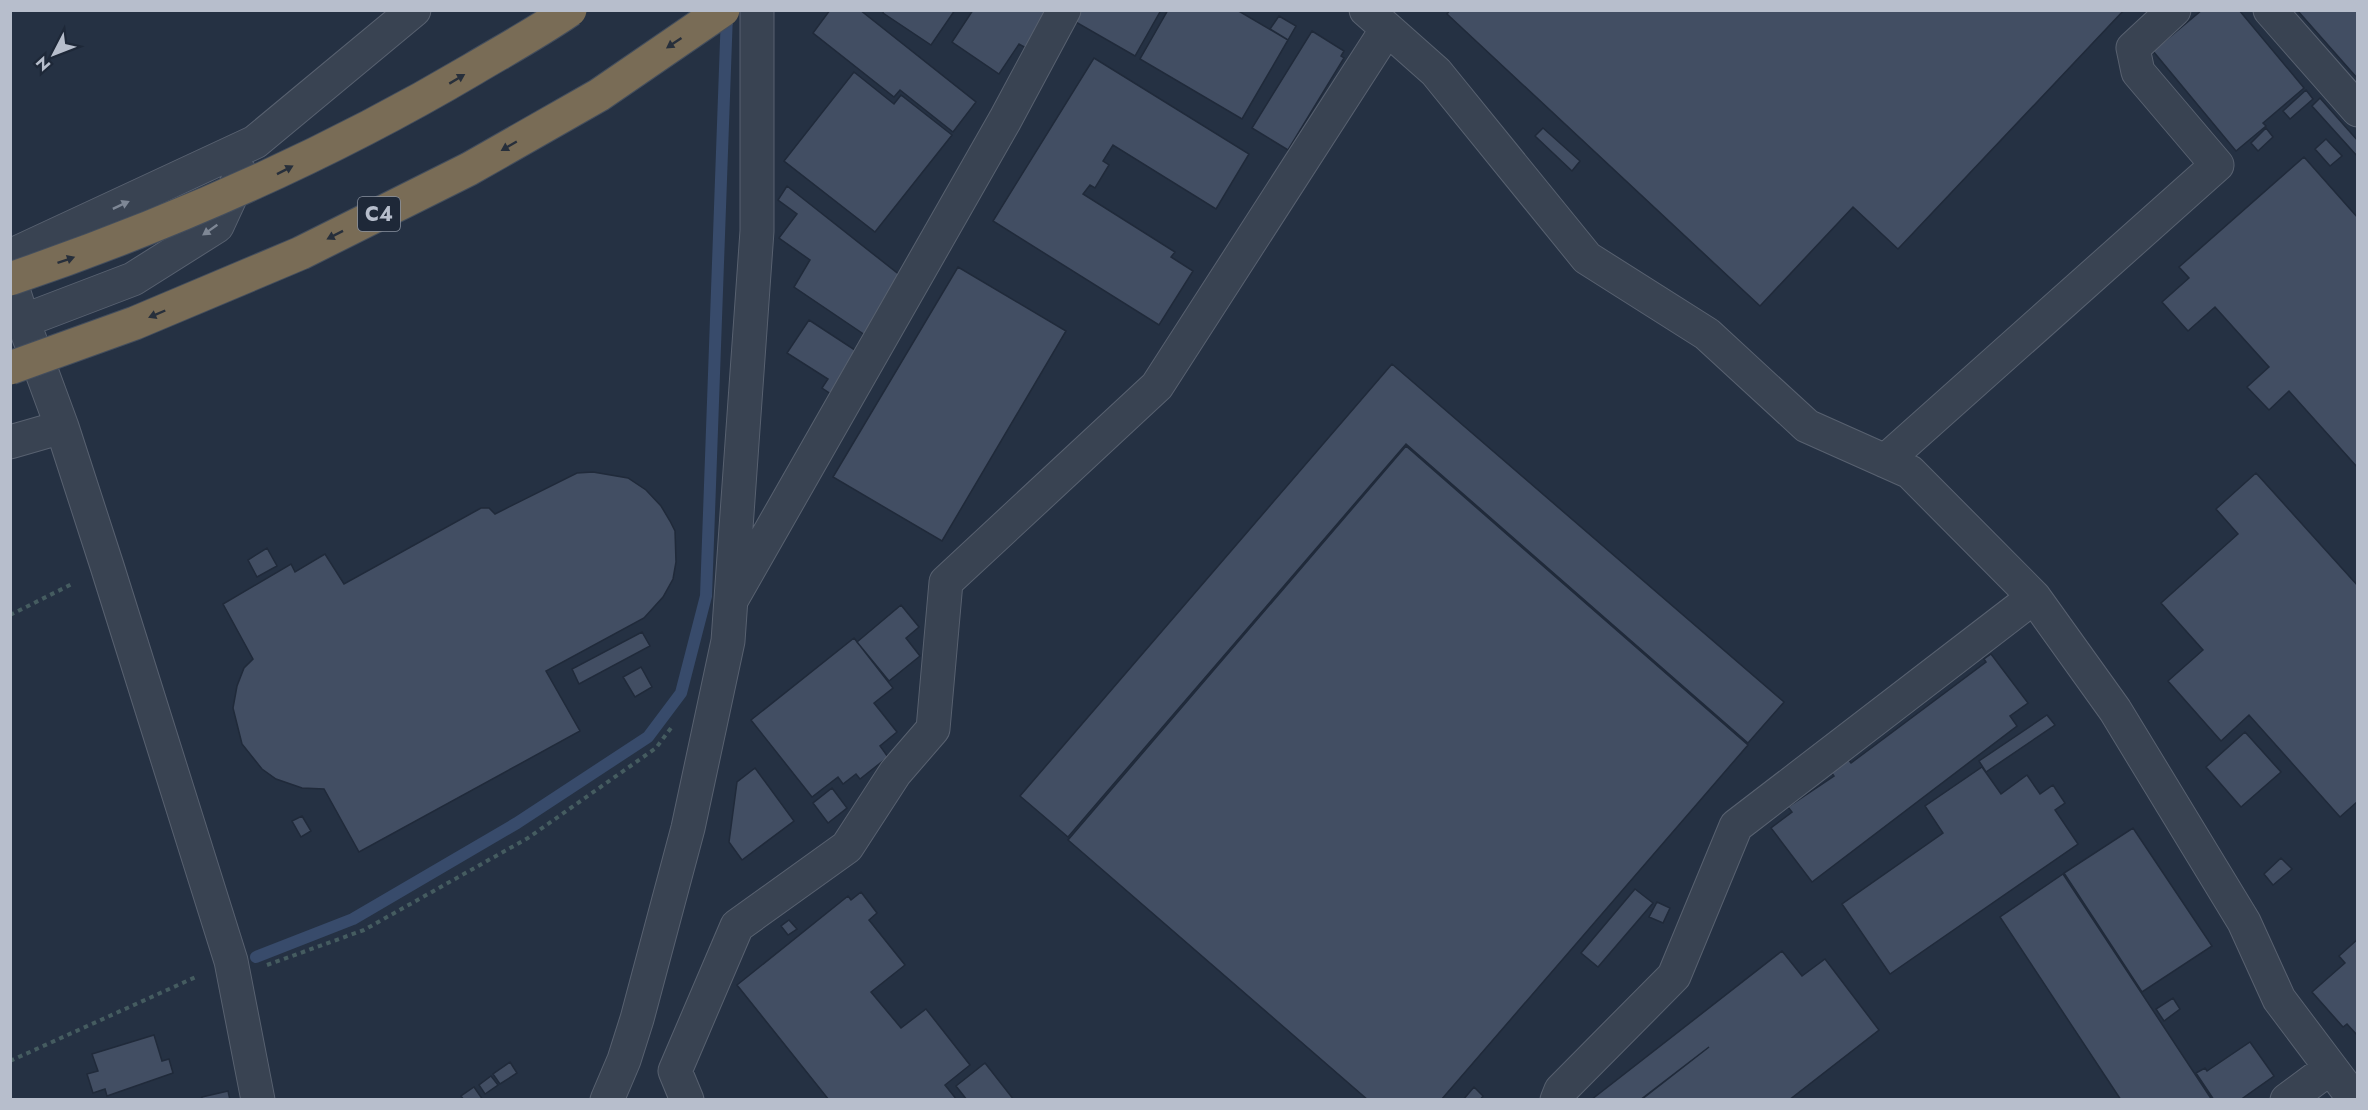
<svg xmlns="http://www.w3.org/2000/svg" width="2368" height="1110" font-family="Jost,sans-serif">
<style>
.lines{fill:none;stroke-linecap:round;stroke-linejoin:round}
.stream{stroke:#384b6b;stroke-width:12}
.building{fill:#424e63;stroke:#202a3a;stroke-width:1.5}
.minor-casing{stroke:#586170;stroke-width:35}
.path{stroke:#455c60;stroke-width:4;stroke-dasharray:4.5 4.5;stroke-linecap:butt}
.minor{stroke:#394352;stroke-width:33}
.highway-bridge-casing{stroke:#444e5d;stroke-width:35;stroke-linecap:butt}
.highway-bridge{stroke:#796c56;stroke-width:33}
.oneway{fill:#272f3b}
.oneway2{fill:#7e8795}
.labels{text-anchor:middle;dominant-baseline:central;stroke-width:4.5;stroke-linejoin:round;paint-order:stroke}
.shield{fill:#1e2838;stroke:#8991a0;stroke-width:1.5}
.shield-label{font-size:20px;font-weight:bold;fill:#b7becc}
</style>
<rect width="100%" height="100%" fill="#253143"/>
<g class="lines">
<!-- stream -->
<path class="stream" d="M256,957L353,919L517,823L648,737L681,693L706,596L727,13"/>
</g>
<!-- building -->
<path class="building" d="M830,10H860L976,102L953,132L900,90L894,97L813,33Z
M884,10H955L931,45L883,13Z
M973,10H1047L1026,48L1019,44L999,74L952,42Z
M1080,10H1161L1135,56L1074,21Z
M1168,10H1237L1288,40L1242,119L1140,59Z
M1450,10H2124L1898,249L1853,207L1760,306L1447,14Z
M2202,10H2239L2304,88L2263,123L2266,126L2236,151L2153,51Z
M2297,10H2358V79Z
M1279,16L1296,26L1288,40L1270,29Z
M1312,31L1344,51L1341,56L1344,58L1288,150L1252,128Z
M1094,58L1249,154L1216,209L1113,145L1103,161L1109,165L1095,188L1090,185L1083,194L1175,252L1171,257L1193,271L1159,325L993,221Z
M854,72L894,104L901,95L952,135L875,232L784,161Z
M2306,90L2313,99L2290,119L2283,111Z
M2320,98L2358,141V157L2312,106Z
M1543,128L1580,161L1572,171L1535,136Z
M2266,128L2273,137L2258,151L2251,143Z
M2326,139L2342,156L2330,166L2315,149Z
M2304,157L2358,218V468L2289,391L2269,410L2247,387L2269,367L2215,307L2188,331L2162,302L2189,278L2179,267Z
M787,186L901,276L865,335L794,287L810,260L779,238L797,214L778,200Z
M958,267L1066,331L942,541L833,477Z
M809,320L861,354L834,396L822,388L828,379L787,353Z
M1392,364L1784,702L1748,743L1406,444L1068,837L1020,796Z
M1406,446L1748,745L1441,1100H1368L1068,840Z
M593,472L628,478L646,490L661,506L670,521L675,531L676,562L673,579L663,597L644,618L546,671L580,731L359,852L324,789L302,788L276,779L262,769L242,744L233,708L237,686L244,668L253,659L223,604L291,564L295,572L325,554L344,584L481,508H489L495,514L577,473Z
M2256,473L2358,586V801L2340,817L2249,715L2221,741L2168,681L2203,650L2161,603L2238,534L2216,509Z
M267,548L277,566L257,577L248,560Z
M901,605L919,627L906,638L920,656L889,681L857,642Z
M642,632L650,646L579,684L572,669Z
M854,638L893,688L874,703L897,732L880,746L888,757L860,779L856,774L843,784L838,777L812,797L751,720Z
M1991,654L2028,703L2010,716L2017,726L1812,882L1771,828L1792,812L1788,807L1834,776L1831,772L1848,759L1851,763L1986,662L1984,659Z
M641,667L652,687L635,697L623,677Z
M2047,715L2055,725L1986,772L1979,761Z
M2245,732L2281,772L2241,807L2206,767Z
M1982,767L2001,794L2027,775L2040,794L2053,785L2065,803L2055,810L2078,844L1890,974L1842,904L1943,833L1925,806Z
M755,768L794,821L742,860L729,842L737,782Z
M832,788L847,808L828,823L813,803Z
M302,816L311,831L301,837L292,821Z
M2133,828L2212,946L2142,992L2064,873Z
M2281,858L2292,869L2273,885L2264,874Z
M2063,874L2212,1100H2121L2000,917Z
M1635,889L1653,903L1598,967L1581,953Z
M861,892L877,913L869,920L905,965L871,992L901,1028L926,1009L970,1065L945,1085L957,1100H829L737,985L848,896L851,900Z
M1657,902L1670,908L1663,923L1649,917Z
M789,920L797,929L788,935L781,926Z
M2358,939V1036L2347,1024L2343,1027L2312,992L2345,963L2339,956Z
M1782,951L1802,976L1825,959L1879,1030L1789,1100H1641L1709,1047L1640,1100H1591Z
M2173,998L2180,1009L2164,1021L2156,1009Z
M154,1035L162,1061L169,1059L173,1073L107,1096L105,1089L93,1093L87,1074L98,1071L92,1054Z
M2250,1042L2274,1076L2240,1100H2214L2196,1073L2205,1068L2207,1071Z
M510,1062L517,1073L500,1084L493,1074Z
M985,1063L1014,1100H967L956,1086Z
M491,1076L498,1085L485,1094L479,1085Z
M474,1087L483,1100H464L461,1096Z
M1474,1087L1483,1096L1480,1100H1463Z
M228,1091L230,1100H202V1097Z"/>
<g class="lines">
<defs>
<path id="minor" d="M1366,10L1436,72L1587,258L1707,334L1807,426L1910,472L2034,597L2115,710L2244,922L2279,999L2355,1100
M2270,10L2358,110
M10,256L255,142L414,10
M10,280L23,321L62,427L107,566L231,961L258,1100
M23,321L133,279L217,226L241,174
M10,442L62,427
M1885,461L2217,165L2138,72L2133,48L2174,10
M733,597L1005,120L1064,10
M607,1100L624,1060L637,1019L688,828L728,641L757,231V10
M687,1100L675,1071L737,926L847,847L895,773L933,729L946,582L1157,386L1387,29
M1557,1100L1561,1090L1674,976L1736,826L2034,597
M2287,1100L2330,1068"/>
</defs>
<!-- minor casing -->
<use href="#minor" class="minor-casing"/>
<!-- path -->
<path class="path" d="M10,615L74,583
M267,965L364,930L528,838L656,748L671,728
M10,1061L198,976"/>
<!-- minor -->
<use href="#minor" class="minor"/>
<defs>
<path id="highway-bridge" d="M10,279C171,224 326,156 473,69C505,50 538,32 570,10
M10,368L135,323L301,253L469,169L599,95L723,10"/>
</defs>
<!-- highway-bridge casing -->
<use href="#highway-bridge" class="highway-bridge-casing"/>
<!-- highway-bridge -->
<use href="#highway-bridge" class="highway-bridge"/>
</g>
<!-- one-way arrows -->
<defs><path id="oneway-solid" d="M-6-.8H1V-3.2L6.5 0L1 3.2V.8H-6Z" transform="scale(1.5)"/></defs>
<g class="oneway">
<use href="#oneway-solid" transform="translate(674 43) rotate(146)"/>
<use href="#oneway-solid" transform="translate(457 79) rotate(-31)"/>
<use href="#oneway-solid" transform="translate(509 146) rotate(150)"/>
<use href="#oneway-solid" transform="translate(285 170) rotate(-27)"/>
<use href="#oneway-solid" transform="translate(335 235) rotate(153)"/>
<use href="#oneway-solid" transform="translate(66 260) rotate(-19)"/>
<use href="#oneway-solid" transform="translate(157 314) rotate(157)"/>
</g>
<g class="oneway2">
<use href="#oneway-solid" transform="translate(121 205) rotate(-25)"/>
<use href="#oneway-solid" transform="translate(210 230) rotate(145)"/>
</g>
<g class="labels">
<!-- shield labels -->
<rect class="shield" x="358" y="197" width="42" height="34" rx="4.5"/>
<g class="shield-label">
<text x="379" y="214">C4</text>
</g>
</g>
<!-- border -->
<rect width="2368" height="1110" fill="none" stroke="#b7becc" stroke-width="24"/>
<!-- north arrow -->
<g transform="translate(54 54) rotate(228)" stroke="#1e2838" stroke-width="4.5" paint-order="stroke">
<path d="M0-4.5L10 22L0 15L-10 22Z" fill="#b7becc"/>
<text y="-9" font-size="16" font-weight="bold" text-anchor="middle" fill="#b7becc">N</text>
</g>
</svg>
